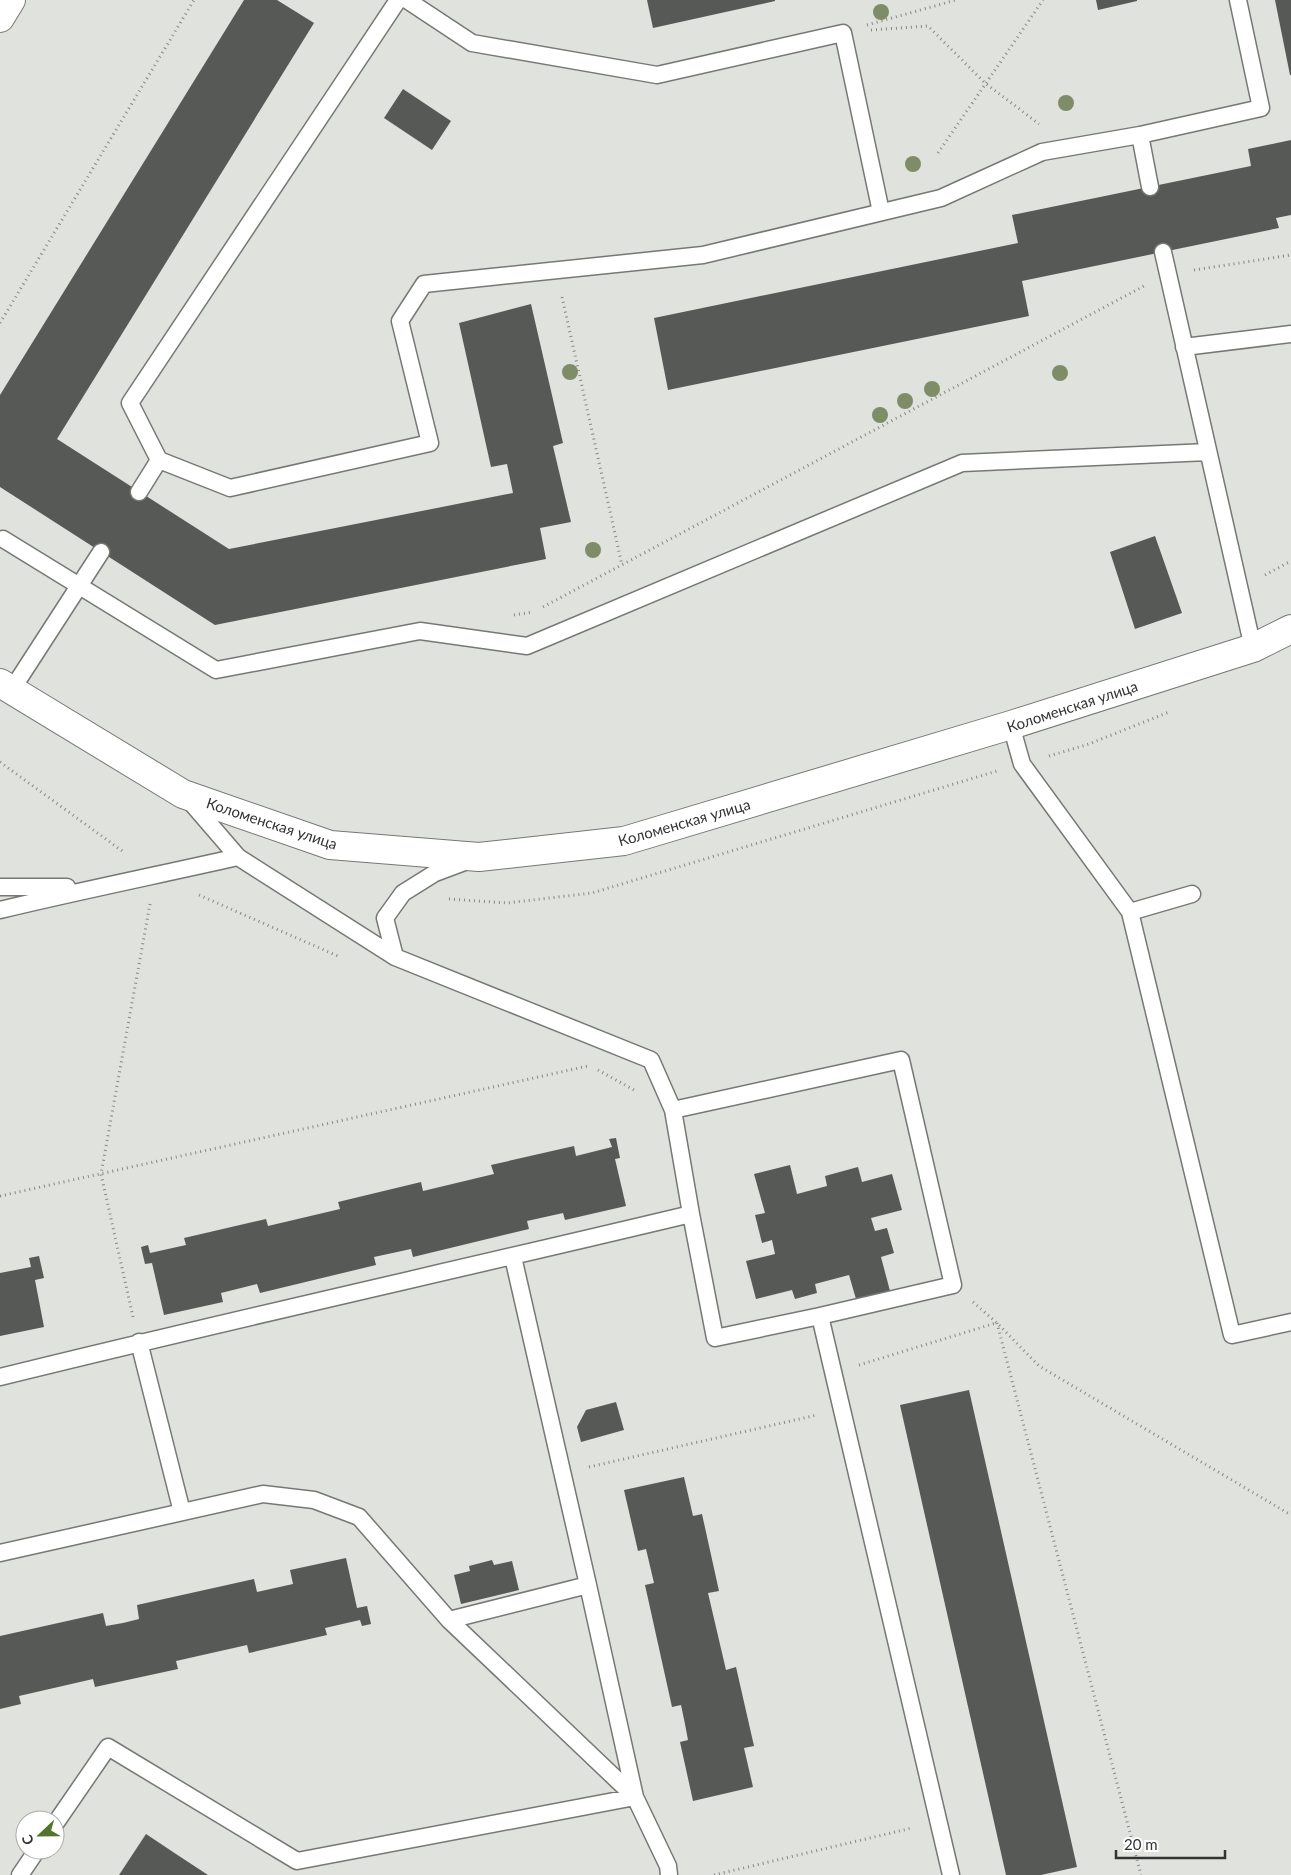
<svg xmlns="http://www.w3.org/2000/svg" width="1291" height="1875" font-family="Lato,sans-serif">
<style>
.building{fill:#575956}
.lines{fill:none;stroke-linecap:round;stroke-linejoin:round}
.lane-casing{stroke:#767874;stroke-width:19}
.secondary-casing{stroke:#767874;stroke-width:30}
.path{stroke:#878986;stroke-width:3;stroke-dasharray:1 4;stroke-linecap:butt}
.lane{stroke:#fff;stroke-width:16}
.secondary{stroke:#fff;stroke-width:28}
.tree{fill:#7e8d67}
.labels{text-anchor:middle;dominant-baseline:central;stroke-width:5;stroke-linejoin:round;paint-order:stroke}
.street-label{font-size:15px;fill:#333432;stroke:#fff}
</style>
<rect width="100%" height="100%" fill="#dfe2dd"/>
<!-- building -->
<path class="building" d="M244,0H277L314,23L57,439L229,549L513,493L507,464L491,467L459,323L531,304L563,443L553,446L571,522L540,528L546,559L215,625L0,487V395Z
M647,0H775V1L653,28Z
M1096,0H1137V1L1098,10Z
M1275,0H1291V75H1290Z
M403,89L451,121L432,150L384,118Z
M1291,140V215L1276,218L1279,228L1022,281L1029,316L668,390L654,318L1018,243L1012,215L1251,166L1248,149Z
M1155,536L1182,613L1135,629L1110,552Z
M616,1138L620,1158L615,1159L626,1206L565,1220L563,1213L527,1221L529,1229L413,1257L411,1249L374,1257L376,1265L260,1293L257,1284L221,1293L223,1302L164,1315L152,1263L145,1264L141,1247L148,1245L150,1253L186,1245L184,1238L266,1219L268,1226L340,1209L338,1202L421,1182L423,1191L494,1174L491,1165L574,1146L576,1156L612,1147L609,1139Z
M790,1165L797,1194L827,1186L825,1176L858,1167L862,1182L892,1174L902,1210L871,1218L875,1231L887,1228L894,1253L881,1257L890,1291L856,1299L849,1275L815,1284L817,1293L795,1299L792,1290L756,1299L746,1261L775,1254L772,1240L762,1243L755,1215L765,1213L754,1174Z
M39,1256L44,1278L35,1280L44,1327L0,1336V1273L31,1267L29,1258Z
M969,1390L1077,1867L1041,1875H1006L900,1405Z
M616,1402L624,1430L581,1442L577,1427L586,1410Z
M684,1477L693,1516L702,1514L719,1591L708,1593L726,1670L736,1667L754,1746L744,1748L753,1787L693,1801L680,1742L688,1740L685,1724L681,1705L672,1707L645,1585L654,1583L646,1549L638,1551L624,1490Z
M346,1558L357,1608L367,1606L371,1624L362,1626L360,1620L325,1628L327,1635L249,1653L247,1645L176,1661L178,1669L95,1687L93,1679L19,1696L21,1704L0,1709V1636L103,1613L106,1626L123,1623L139,1619L137,1605L254,1579L257,1592L293,1584L290,1570Z
M492,1560L494,1565L512,1561L519,1590L461,1604L454,1575L470,1571L469,1566Z
M146,1834L176,1854L208,1875H119Z"/>
<g class="lines">
<defs>
<path id="lane" d="M407,0L472,43L657,75L843,33L881,212
M1140,135L1261,108L1238,0
M1163,252L1253,648
M1184,347L1291,334
M159,460L130,403L398,0
M139,492L159,460L230,488L430,443L400,321L424,284L703,255L941,198L1042,152L1140,135L1150,187
M3,539L216,670L420,631L527,646L962,463L1208,452
M11,691L101,552
M1011,725L1022,764L1130,912L1232,1335L1291,1322
M0,887H67
M0,910C79,891 158,875 238,857
M1130,912L1192,894
M395,957L385,918L403,893L435,873L467,861
M673,1110L901,1060L953,1285L820,1316L715,1338L691,1214
M513,1257L588,1585L635,1797L668,1866L669,1875
M820,1316L951,1875
M139,1342L182,1512
M0,1377C230,1320 461,1269 691,1214L673,1110L651,1060L395,957L238,857L188,799
M0,1553L263,1494L314,1500L359,1517L449,1620L635,1797
M449,1620L588,1585
M55,1824L108,1747L297,1861L635,1797
M20,1875L37,1850"/>
<path id="secondary" d="M0,18L11,0
M0,683L183,794L330,845L479,857L624,841L1011,725L1253,648L1291,629"/>
</defs>
<!-- lane casing -->
<use href="#lane" class="lane-casing"/>
<!-- secondary casing -->
<use href="#secondary" class="secondary-casing"/>
<!-- path -->
<path class="path" d="M867,25L956,0
M871,30L928,26L985,83L1039,124
M938,153L1043,0
M1194,270L1291,255
M562,297L622,565
M0,323L194,0
M1265,575L1291,561
M543,607L1144,286
M514,615L533,612
M1049,756L1089,744L1169,712
M0,762L125,853
M199,895L340,957
M449,899L507,903L592,893L997,771
M598,1070L634,1090
M0,1196L588,1066
M973,1302L997,1323L1039,1366L1291,1515
M133,1317L101,1174L150,904
M997,1323L1141,1875
M859,1365L996,1323
M589,1467L817,1415
M714,1875L912,1828"/>
<!-- lane -->
<use href="#lane" class="lane"/>
<!-- secondary -->
<use href="#secondary" class="secondary"/>
</g>
<!-- trees -->
<g class="tree">
<circle cx="881" cy="12" r="8"/>
<circle cx="1066" cy="103" r="8"/>
<circle cx="913" cy="164" r="8"/>
<circle cx="570" cy="372" r="8"/>
<circle cx="1060" cy="373" r="8"/>
<circle cx="932" cy="389" r="8"/>
<circle cx="905" cy="401" r="8"/>
<circle cx="880" cy="415" r="8"/>
<circle cx="593" cy="550" r="8"/>
</g>
<g class="labels">
<!-- street labels -->
<g class="street-label">
<text transform="translate(1072 706) rotate(-18)">Коломенская улица</text>
<text transform="translate(684 822) rotate(-16)">Коломенская улица</text>
<text transform="translate(272 823) rotate(18)">Коломенская улица</text>
</g>
</g>
<!-- north arrow -->
<g transform="translate(40 1835) rotate(248)"><circle r="24" fill="#ffffff" stroke="#adaead"/>
<path d="M0-4L9 19L0 12L-9 19Z" fill="#53742b"/>
<text y="-8" font-size="14" font-weight="bold" text-anchor="middle" fill="#333432">С</text>
</g>
<!-- scale -->
<path d="M1116 1850v8h109v-8" fill="none" stroke="#333432" stroke-width="2.5"/>
<text x="1124" y="1850" font-size="15" fill="#333432" stroke="#ffffff" stroke-width="4" paint-order="stroke">20 m</text>
</svg>
